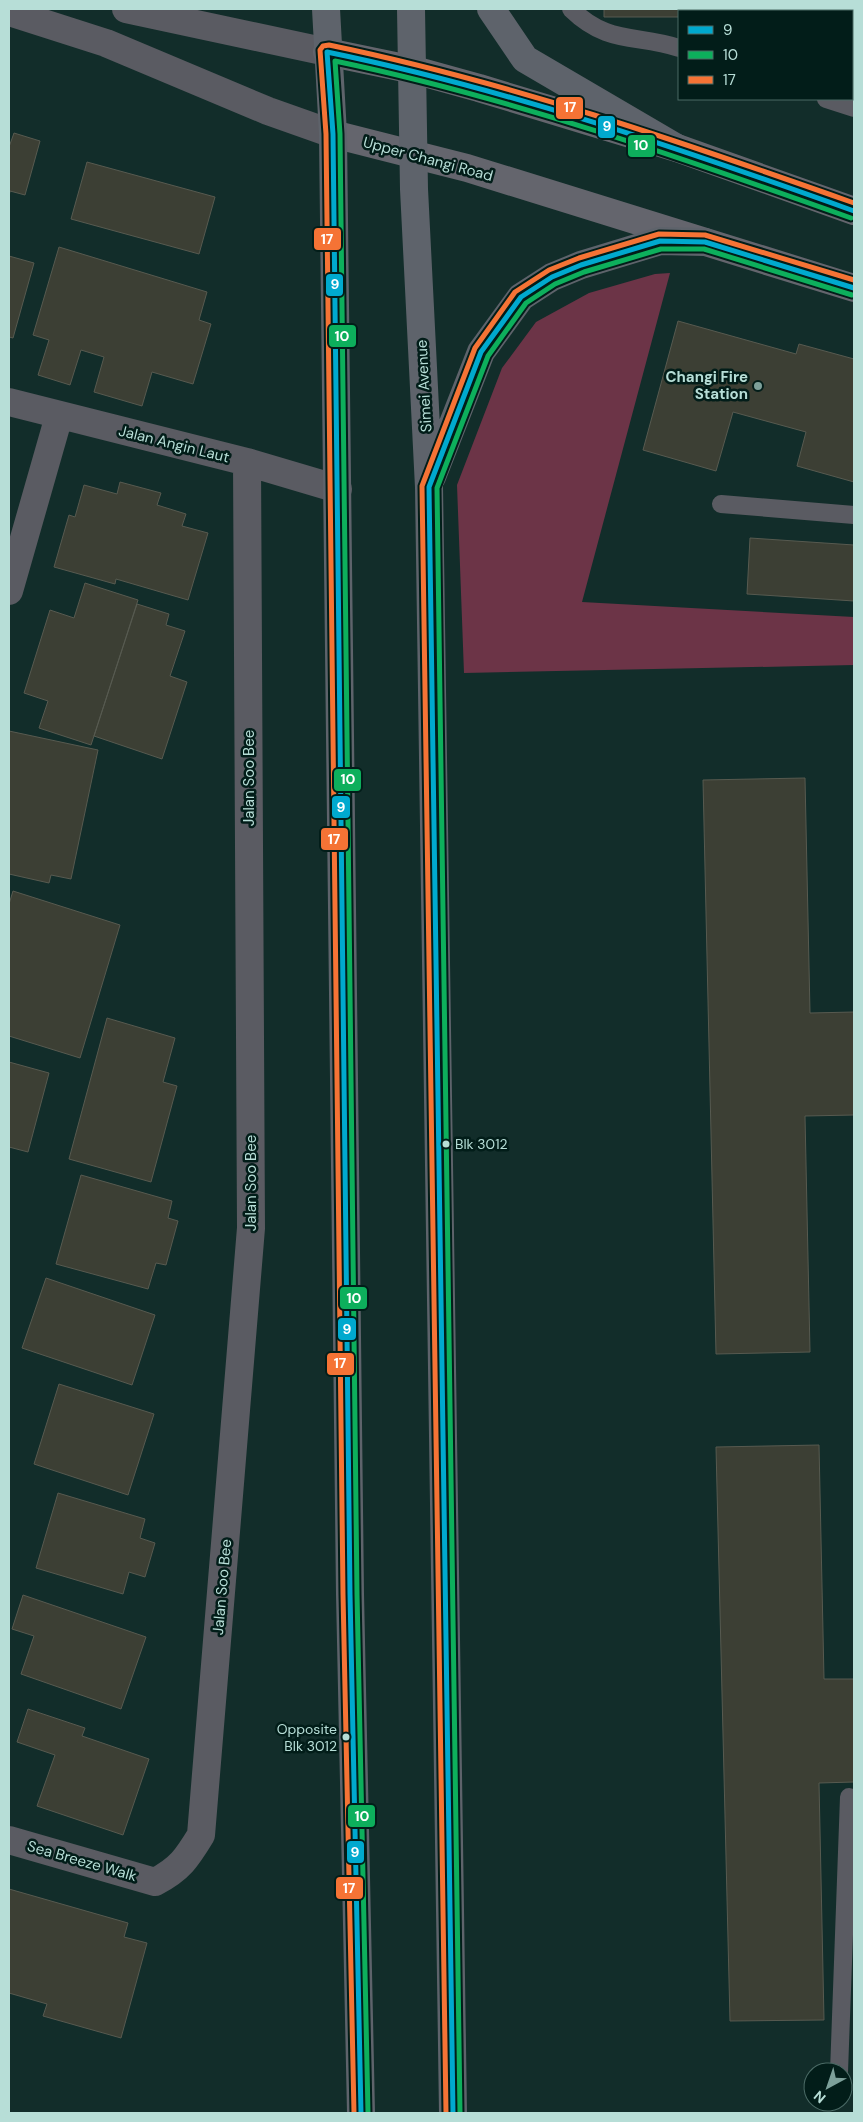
<svg xmlns="http://www.w3.org/2000/svg" width="863" height="2122" font-family="'DM Sans',sans-serif">
<style>
.green{fill:#6c3447}
.building{fill:#3c3f34;stroke:#575a50}
.lines{fill:none;stroke-linecap:round;stroke-linejoin:round}
.lane{stroke:#5a5b62;stroke-width:18}
.street{stroke:#5a5b62;stroke-width:28}
.secondary{stroke:#64656d;stroke-width:28}
.primary{stroke:#5e636b;stroke-width:28}
.bus-1-casing{stroke:#021d19;stroke-width:9}
.bus-2-casing{stroke:#021d19;stroke-width:9}
.bus-3-casing{stroke:#021d19;stroke-width:9}
.bus-1{stroke:#00a9ce;stroke-width:5}
.bus-2{stroke:#0daf5c;stroke-width:5}
.bus-3{stroke:#f57335;stroke-width:5}
.poi-dot{fill:#7da09a;stroke:#021d19;stroke-width:2}
.bus-dot{fill:#b7ded7;stroke:#021d19;stroke-width:2}
.labels{text-anchor:middle;dominant-baseline:central;stroke-width:5;stroke-linejoin:round;paint-order:stroke}
.bus-label{font-size:14px;fill:#b7ded7;stroke:#021d19;text-anchor:start}
.street-label{font-size:15px;fill:#b7ded7;stroke:#021d19}
.poi-label{font-size:15px;font-weight:bold;fill:#b7ded7;stroke:#021d19;text-anchor:end}
.line-badge{stroke:#021d19;stroke-width:2}
.badge-label{font-size:14px;text-anchor:middle;font-weight:bold;fill:#fff}
</style>
<rect width="100%" height="100%" fill="#122d2a"/>
<!-- green -->
<path class="green" d="M670,273L582,602L854,617V665L464,673L457,485L502,368L536,322L589,293L655,274Z"/>
<!-- building -->
<path class="building" d="M604,9H854V81L852,80V11H679V17H604Z
M14,133L40,141L25,195L10,191L9,197V147Z
M87,162L215,197L199,254L71,219Z
M59,247L207,292L199,320L211,324L193,384L152,372L142,406L94,392L104,357L81,350L70,385L38,375L49,340L33,335Z
M9,256L34,263L13,338L9,337Z
M678,321L796,354L799,344L854,359V482L797,466L806,432L733,412L716,471L643,450Z
M120,482L161,493L157,505L186,514L182,526L208,533L188,600L116,579L115,584L54,567L69,515L75,517L84,485L117,494Z
M750,538L854,545V601L747,594Z
M85,583L138,600L91,745L39,728L48,701L24,693L50,610L74,618Z
M137,604L169,614L166,625L185,631L170,676L187,682L162,759L94,736Z
M9,731L98,750L71,879L51,875L49,883L9,874Z
M805,778L810,1013L854,1012V1115L805,1116L810,1352L716,1354L703,780Z
M13,891L120,925L80,1058L9,1036V904Z
M107,1018L175,1038L163,1082L177,1086L151,1182L69,1159Z
M9,1062L49,1073L28,1152L9,1147Z
M81,1175L172,1201L168,1218L178,1221L166,1265L156,1263L148,1289L56,1264Z
M46,1278L155,1315L132,1385L22,1348Z
M59,1384L154,1414L128,1495L34,1464Z
M819,1445L824,1679H854V1782L819,1783L824,2020L730,2021L716,1447Z
M58,1493L145,1519L140,1538L155,1543L145,1577L129,1572L123,1594L36,1568Z
M23,1595L146,1637L121,1709L21,1674L34,1636L12,1629Z
M28,1709L85,1728L82,1736L149,1759L123,1835L37,1806L55,1755L17,1742Z
M9,1889L128,1923L124,1937L147,1943L121,2038L43,2016L47,2004L9,1993Z"/>
<g class="lines">
<!-- lane -->
<path class="lane" d="M571,9C608,45 636,34 679,48
M826,99L854,108
M721,504L854,515
M839,2072L849,1797"/>
<!-- street -->
<path class="street" d="M126,9L327,52
M9,12L106,43L268,111L333,134
M9,402L247,462L338,489
M9,591L59,416
M9,1840L155,1882C180,1869 187,1858 201,1835L251,1228L247,462"/>
<!-- secondary -->
<path class="secondary" d="M327,52L414,70L479,88L677,148L854,211
M333,134L467,168L854,288"/>
<!-- primary -->
<path class="primary" d="M326,9L333,134L350,1594L361,2113
M411,9L414,189L429,487L453,2113
M491,9L525,59L677,148
M432,477L481,352L521,297L552,277L581,265L660,241L705,242"/>
<defs>
<path id="bus-1" d="M361,2113L350,1594L333,134L327,52C507,89 681,149 854,211
M453,2113L429,487L481,352L521,297L552,277L581,265L660,241L705,242L854,288"/>
<path id="bus-2" d="M368,2113L357,1594L340,134L335,61C512,98 682,158 851,218
M460,2113L437,488L488,356L526,303L555,284L584,272L661,249H704L852,295"/>
<path id="bus-3" d="M354,2113L343,1594L326,134L320,50L323,46L329,45C508,82 682,142 854,203
M446,2113L422,486L475,348L515,292L549,270L579,258L659,234L705,235L854,280"/>
</defs>
<!-- bus-1 casing -->
<use href="#bus-1" class="bus-1-casing"/>
<!-- bus-2 casing -->
<use href="#bus-2" class="bus-2-casing"/>
<!-- bus-3 casing -->
<use href="#bus-3" class="bus-3-casing"/>
<!-- bus-1 -->
<use href="#bus-1" class="bus-1"/>
<!-- bus-2 -->
<use href="#bus-2" class="bus-2"/>
<!-- bus-3 -->
<use href="#bus-3" class="bus-3"/>
</g>
<!-- markers -->
<circle class="poi-dot" cx="758" cy="386" r="5"/>
<g class="bus-dot">
<circle cx="446" cy="1144" r="4.5"/>
<circle cx="346" cy="1737" r="4.5"/>
</g>
<g class="labels">
<!-- bus labels -->
<g class="bus-label">
<text x="455" y="1144">Blk 3012</text>
<text x="337" y="1729" text-anchor="end">Opposite<tspan x="337" dy="17">Blk 3012</tspan></text>
</g>
<!-- street labels -->
<g class="street-label">
<text transform="translate(428 159) rotate(15)">Upper Changi Road</text>
<text transform="translate(424 386) rotate(-93)">Simei Avenue</text>
<text transform="translate(174 444) rotate(14)">Jalan Angin Laut</text>
<text transform="translate(249 778) rotate(-90)">Jalan Soo Bee</text>
<text transform="translate(251 1183) rotate(-90)">Jalan Soo Bee</text>
<text transform="translate(222 1587) rotate(-85)">Jalan Soo Bee</text>
<text transform="translate(82 1861) rotate(16)">Sea Breeze Walk</text>
</g>
<!-- poi labels -->
<g class="poi-label">
<text x="748" y="377">Changi Fire<tspan x="748" dy="17">Station</tspan></text>
</g>
</g>
<g class="line-badge">
<rect x="555" y="96" width="29" height="24" rx="5" fill="#f57335"/>
<rect x="597" y="115" width="19" height="24" rx="5" fill="#00a9ce"/>
<rect x="627" y="134" width="29" height="24" rx="5" fill="#0daf5c"/>
<rect x="313" y="227" width="29" height="24" rx="5" fill="#f57335"/>
<rect x="325" y="273" width="19" height="24" rx="5" fill="#00a9ce"/>
<rect x="328" y="324" width="29" height="24" rx="5" fill="#0daf5c"/>
<rect x="333" y="768" width="29" height="24" rx="5" fill="#0daf5c"/>
<rect x="331" y="795" width="20" height="24" rx="5" fill="#00a9ce"/>
<rect x="320" y="827" width="29" height="24" rx="5" fill="#f57335"/>
<rect x="339" y="1286" width="29" height="24" rx="5" fill="#0daf5c"/>
<rect x="337" y="1317" width="20" height="24" rx="5" fill="#00a9ce"/>
<rect x="326" y="1352" width="29" height="24" rx="5" fill="#f57335"/>
<rect x="347" y="1804" width="29" height="24" rx="5" fill="#0daf5c"/>
<rect x="346" y="1840" width="19" height="24" rx="5" fill="#00a9ce"/>
<rect x="335" y="1876" width="29" height="24" rx="5" fill="#f57335"/>
</g>
<g class="badge-label">
<text x="570" y="112">17</text>
<text x="607" y="131">9</text>
<text x="641" y="150">10</text>
<text x="327" y="244">17</text>
<text x="335" y="289">9</text>
<text x="342" y="341">10</text>
<text x="348" y="784">10</text>
<text x="341" y="812">9</text>
<text x="334" y="844">17</text>
<text x="354" y="1303">10</text>
<text x="347" y="1334">9</text>
<text x="340" y="1368">17</text>
<text x="362" y="1821">10</text>
<text x="355" y="1857">9</text>
<text x="349" y="1893">17</text>
</g>
<!-- border -->
<rect width="863" height="2122" fill="none" stroke="#b7ded7" stroke-width="20"/>
<!-- legend -->
<rect x="678" y="10" width="175" height="90" fill="#021d19" stroke="#4a6a65"/>
<rect x="688" y="26" width="25" height="8" fill="#00a9ce" stroke="#4a6a65"/>
<text x="723" y="35" font-size="15" fill="#b7ded7">9</text>
<rect x="688" y="51" width="25" height="8" fill="#0daf5c" stroke="#4a6a65"/>
<text x="723" y="60" font-size="15" fill="#b7ded7">10</text>
<rect x="688" y="76" width="25" height="8" fill="#f57335" stroke="#4a6a65"/>
<text x="723" y="85" font-size="15" fill="#b7ded7">17</text>
<!-- north arrow -->
<g transform="translate(828 2087) rotate(220)"><circle r="24" fill="#021d19" stroke="#4a6a65"/>
<path d="M0-4L9 19L0 12L-9 19Z" fill="#7da09a"/>
<text y="-8" font-size="14" font-weight="bold" text-anchor="middle" fill="#b7ded7">N</text>
</g>
</svg>
